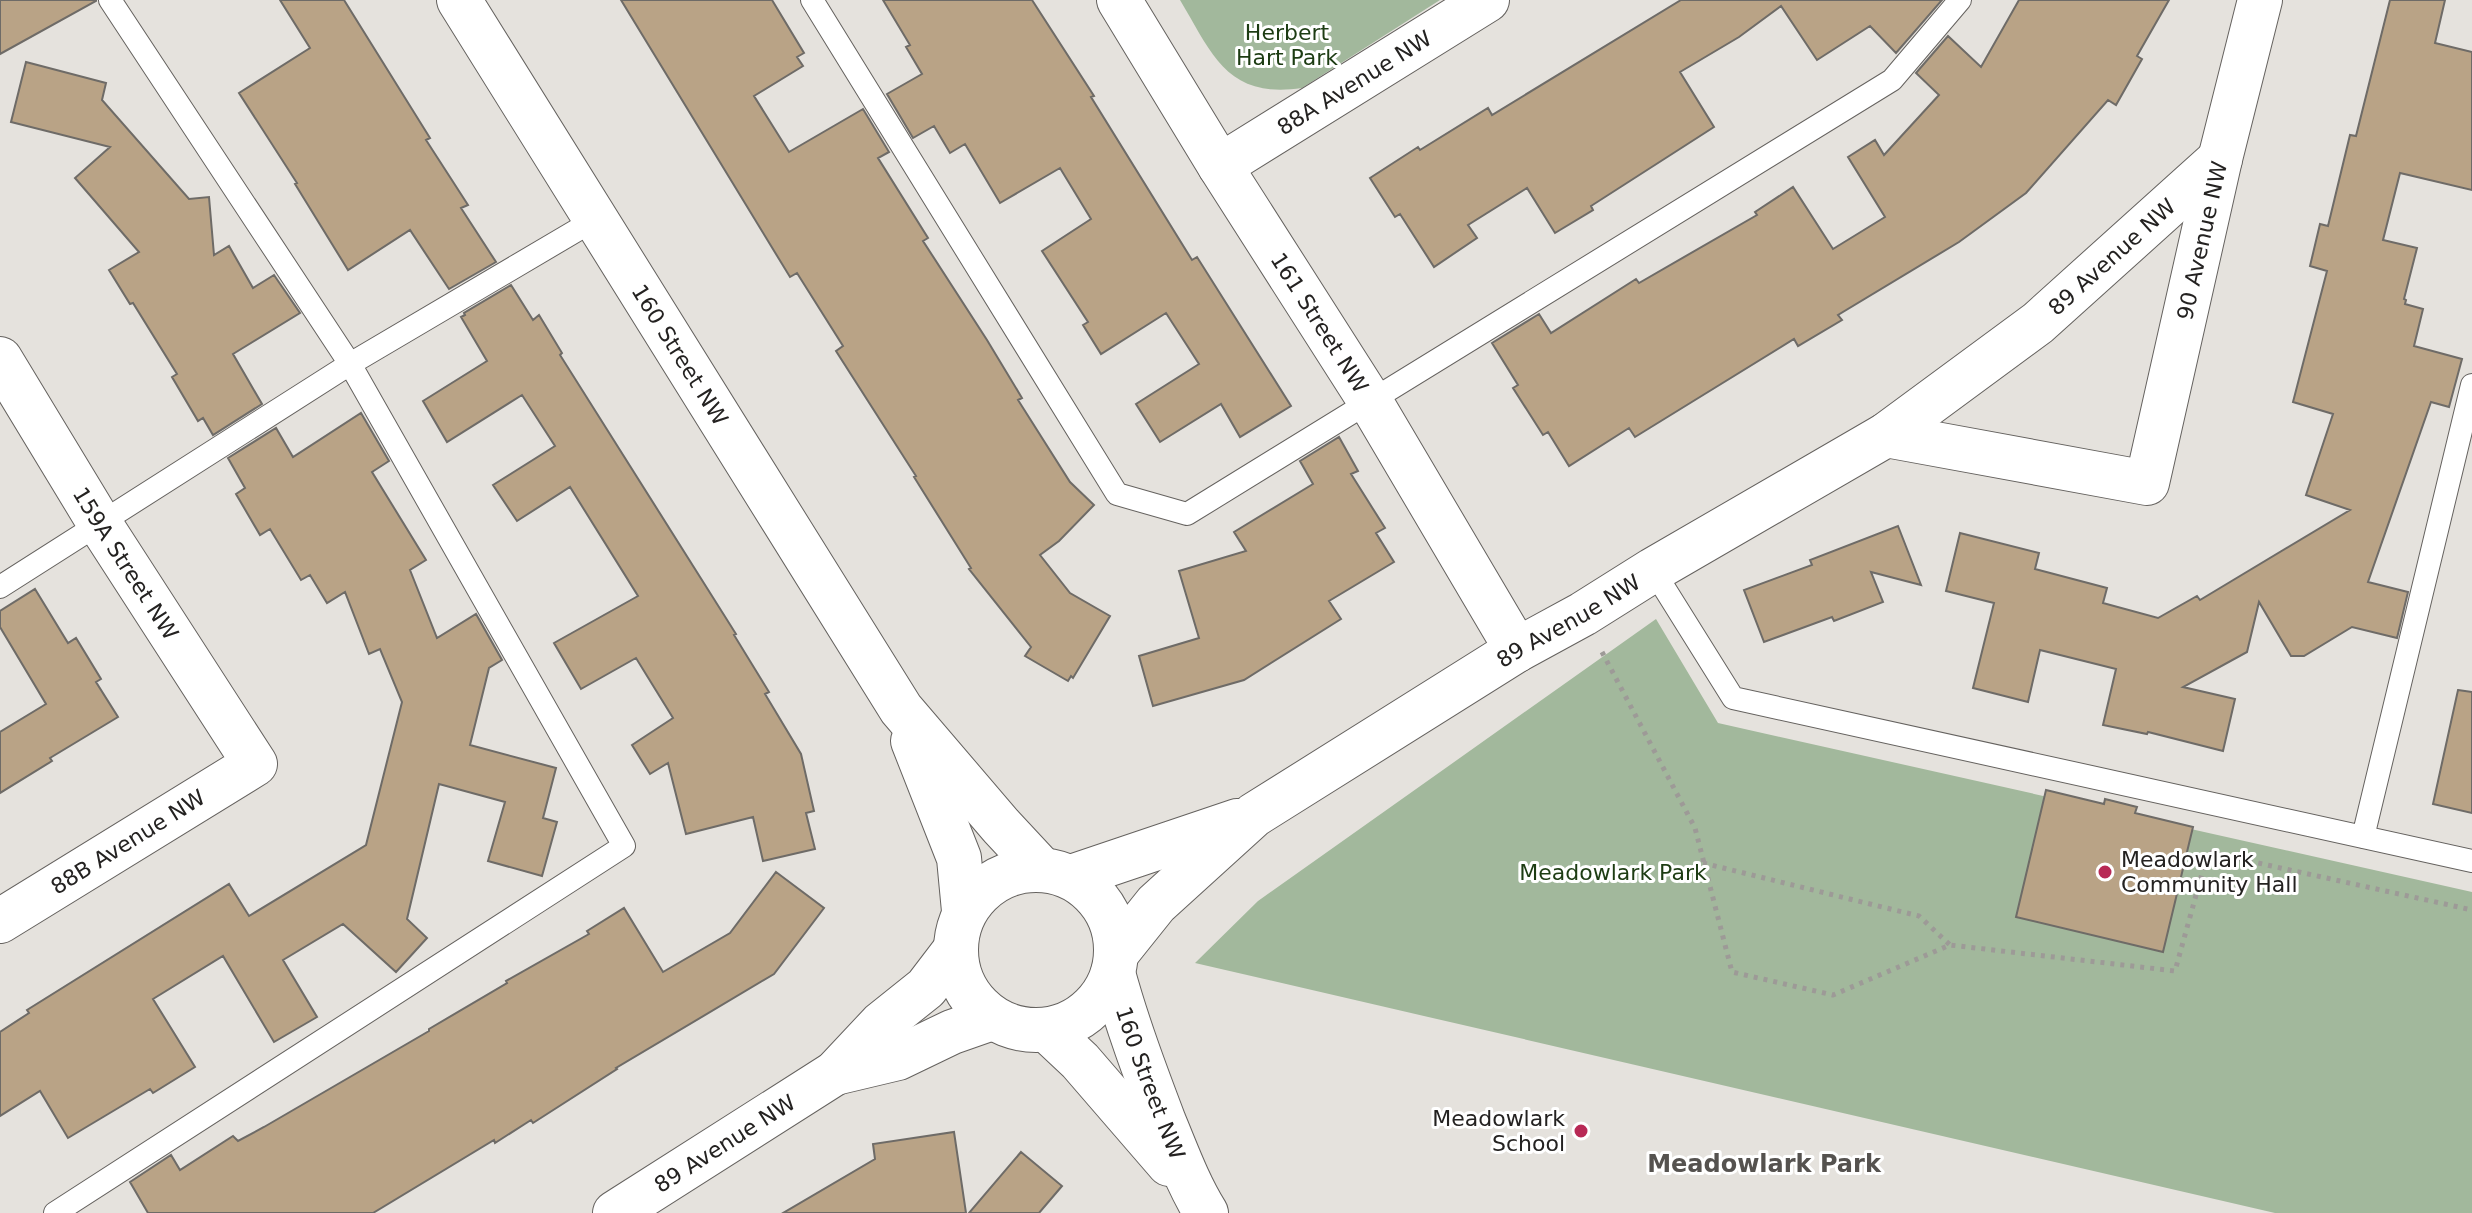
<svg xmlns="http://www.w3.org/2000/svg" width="2472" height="1213" font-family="'DejaVu Sans',sans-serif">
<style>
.green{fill:#a2b89c}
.building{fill:#b9a386;stroke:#6e6b67;stroke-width:2}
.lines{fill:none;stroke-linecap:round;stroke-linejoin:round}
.service-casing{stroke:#65625f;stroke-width:24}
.minor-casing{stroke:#65625f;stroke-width:46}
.tertiary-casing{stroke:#65625f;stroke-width:46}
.path{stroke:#9d9a97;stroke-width:5;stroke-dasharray:4 6;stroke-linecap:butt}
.service{stroke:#fff;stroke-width:22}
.minor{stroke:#fff;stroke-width:44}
.tertiary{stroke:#fff;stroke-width:44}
.poi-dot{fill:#b82955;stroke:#fff;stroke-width:3}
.labels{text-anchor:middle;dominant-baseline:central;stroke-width:6;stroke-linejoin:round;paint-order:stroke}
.park-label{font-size:22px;fill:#1d3c13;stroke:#fff}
.street-label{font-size:22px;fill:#242221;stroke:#fff}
.poi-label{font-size:22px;fill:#242221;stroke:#fff;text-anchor:start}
.neighbourhood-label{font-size:24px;font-weight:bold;fill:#55524f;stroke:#fff}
</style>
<rect width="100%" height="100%" fill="#e5e2dd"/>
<!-- green -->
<path class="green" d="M1180,0H1440L1302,88C1227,99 1213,55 1180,0Z
M1656,619L1718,723L2472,892V1213H2275L1195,963L1258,901Z"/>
<!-- building -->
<path class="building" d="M0,0H96V1L0,54Z
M280,0H344L430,138L426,140L468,205L461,208L496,262L449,289L410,230L348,270L295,184L297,183L239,93L310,48Z
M621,0H772L804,53L797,57L803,66L754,96L789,152L863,109L889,152L878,158L928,238L923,241L987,340L1022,398L1018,400L1070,482L1094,505L1059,541L1040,555L1070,593L1110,616L1073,678L1071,676L1068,681L1025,656L1031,647L969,569L971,568L914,477L916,476L836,351L843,346L797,273L790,277Z
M883,0H1032L1094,96L1091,97L1192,260L1197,257L1291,406L1240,437L1221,404L1160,442L1136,404L1199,364L1166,313L1101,354L1083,325L1088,322L1042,251L1091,219L1060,168L1000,203L965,144L950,153L934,126L913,138L887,94L922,74L906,47L910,45Z
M1681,0H1942L1896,53L1870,26L1817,60L1781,6L1739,37L1680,72L1714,127L1591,206L1593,210L1555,233L1527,188L1468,225L1477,238L1434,267L1400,214L1395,217L1370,178L1418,147L1420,150L1488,108L1492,115Z
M2019,0H2169L2137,56L2142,59L2116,105L2108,100L2026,193L1959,242L1838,315L1842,320L1798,346L1794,339L1635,437L1629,428L1569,466L1548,432L1543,435L1513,388L1518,385L1492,343L1539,314L1551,333L1636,279L1639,283L1757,215L1755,212L1793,187L1833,249L1885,217L1848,157L1875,140L1884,155L1939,95L1916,73L1948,36L1981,67Z
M2390,0H2445L2435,43L2472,52V190L2400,173L2383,240L2417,248L2404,299L2406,300L2405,304L2423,309L2414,346L2462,359L2449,407L2431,402L2368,582L2408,592L2397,638L2352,627L2304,656H2291L2259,602L2247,652L2183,687L2235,699L2223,751L2148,732L2147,734L2103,725L2116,669L2040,650L2028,702L1973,688L1994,603L1946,591L1960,533L2039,553L2035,569L2107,588L2103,603L2158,618L2197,596L2200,600L2350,510L2306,495L2333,414L2293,402L2327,271L2310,266L2320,224L2328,226L2350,135L2356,136Z
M26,62L106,83L102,100L189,199L209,197L214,255L229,246L253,288L274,275L300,313L233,354L262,404L213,435L203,418L198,421L172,377L177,374L133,303L130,304L109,270L139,252L75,178L110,147L11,122Z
M511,285L533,320L539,315L562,353L560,355L736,634L734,635L769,692L765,694L801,754L814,811L806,813L815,849L763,861L753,817L686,834L668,763L650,774L632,745L673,718L636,658L581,689L554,643L638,596L570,487L517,521L493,485L555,446L522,395L447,442L423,401L487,361L461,317L465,315L464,313Z
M361,413L389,461L372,472L426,560L410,570L437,638L476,614L502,660L489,668L470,745L556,768L543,818L557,822L542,876L488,861L505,802L439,784L407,919L427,938L396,972L343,924L283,960L317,1017L274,1042L223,956L153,999L195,1067L153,1093L150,1089L68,1138L40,1091L0,1116V1032L29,1013L27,1010L229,884L249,916L366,845L402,702L380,649L369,654L345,592L327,603L310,575L301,580L270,529L260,535L236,494L245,488L228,458L276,428L293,457Z
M1339,437L1358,471L1351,474L1385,528L1376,533L1394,562L1329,601L1341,619L1244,680L1153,706L1139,656L1199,638L1179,571L1246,551L1234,532L1313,484L1300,461Z
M1898,526L1921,585L1871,572L1883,602L1834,621L1832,617L1764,642L1744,590L1812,565L1810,560Z
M35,589L68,643L76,638L101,679L96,682L118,717L50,758L52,761L0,793V732L46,704L0,627V611Z
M2458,690L2472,692V813L2433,804Z
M2046,790L2104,804L2105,799L2137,807L2135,813L2193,827L2163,952L2016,917Z
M776,872L824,908L774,974L616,1068L617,1069L533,1123L531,1120L495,1143L494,1140L373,1213H148L130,1182L171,1155L180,1170L233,1136L238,1141L264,1127L429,1031V1029L507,983L506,981L589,934L587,931L624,908L663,972L730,933Z
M954,1132L966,1213H783L875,1159L873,1144Z
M1021,1152L1062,1186L1039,1213H969Z"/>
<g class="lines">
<defs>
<path id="service" d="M812,0L1117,494L1187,514L1892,80L1960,0
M1653,570L1733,698L2472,861
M0,587L350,364L596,219
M2363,837L2472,385
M55,1213L624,846L350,364L110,0"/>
<g id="minor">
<path id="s1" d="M1119,0L1220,166L1370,401L1517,650"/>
<path id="s2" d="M1220,166L1487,0"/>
<path id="s3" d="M0,359L100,524L255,764L0,921"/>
<path id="s4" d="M1886,435L2147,483L2220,159L2260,0"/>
<path d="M1071,877L1237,821"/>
<path id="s5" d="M1116,954L1156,904L1254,815L1517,650L1583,614L1653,570L1886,435L2038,323L2220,159"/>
</g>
<g id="tertiary">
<path id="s6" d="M459,0L901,709L1001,826L1041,869"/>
<path d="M913,741L959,858L964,911"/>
<circle cx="1036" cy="950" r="80"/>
<path id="s7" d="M1113,973C1127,1024 1145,1072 1164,1122C1177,1153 1188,1184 1206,1213"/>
<path d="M1047,1030L1080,1061L1169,1164"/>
<path d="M835,1073L898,1058L952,1032L992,1018"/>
<path id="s8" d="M615,1213L835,1073L881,1024L926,988L955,950"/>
</g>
</defs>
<!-- service casing -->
<use href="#service" class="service-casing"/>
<!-- minor casing -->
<use href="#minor" class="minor-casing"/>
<!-- tertiary casing -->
<use href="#tertiary" class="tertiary-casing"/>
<!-- path -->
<path class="path" d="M1602,652L1695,828L1732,972L1833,995L1950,945L2175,971L2208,852L2472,910
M1703,863L1919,916L1950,945"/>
<!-- service -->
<use href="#service" class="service"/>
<!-- minor -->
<use href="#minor" class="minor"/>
<!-- tertiary -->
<use href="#tertiary" class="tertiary"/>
</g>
<!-- markers -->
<g class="poi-dot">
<circle cx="2105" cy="872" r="8"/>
<circle cx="1581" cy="1131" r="8"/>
</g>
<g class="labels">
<!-- park labels -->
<g class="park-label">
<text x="1287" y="32">Herbert<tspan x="1287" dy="25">Hart Park</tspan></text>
<text x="1613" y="872">Meadowlark Park</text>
</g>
<!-- street labels -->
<g class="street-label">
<text stroke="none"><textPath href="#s2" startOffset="158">88A Avenue NW</textPath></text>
<text stroke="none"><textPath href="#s4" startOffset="514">90 Avenue NW</textPath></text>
<text stroke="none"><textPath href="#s5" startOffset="1222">89 Avenue NW</textPath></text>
<text stroke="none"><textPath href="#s1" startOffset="380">161 Street NW</textPath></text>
<text stroke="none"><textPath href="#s6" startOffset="418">160 Street NW</textPath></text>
<text stroke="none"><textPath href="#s3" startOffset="240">159A Street NW</textPath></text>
<text stroke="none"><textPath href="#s5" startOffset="566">89 Avenue NW</textPath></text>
<text transform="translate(128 842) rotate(-32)">88B Avenue NW</text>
<text stroke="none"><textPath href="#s7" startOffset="116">160 Street NW</textPath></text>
<text stroke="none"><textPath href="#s8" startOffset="130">89 Avenue NW</textPath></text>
</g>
<!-- poi labels -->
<g class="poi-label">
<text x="2121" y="859">Meadowlark<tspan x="2121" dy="25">Community Hall</tspan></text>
<text x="1565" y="1118" text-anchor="end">Meadowlark<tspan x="1565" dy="25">School</tspan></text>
</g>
<!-- neighbourhood labels -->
<g class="neighbourhood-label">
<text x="1764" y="1164">Meadowlark Park</text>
</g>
</g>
</svg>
